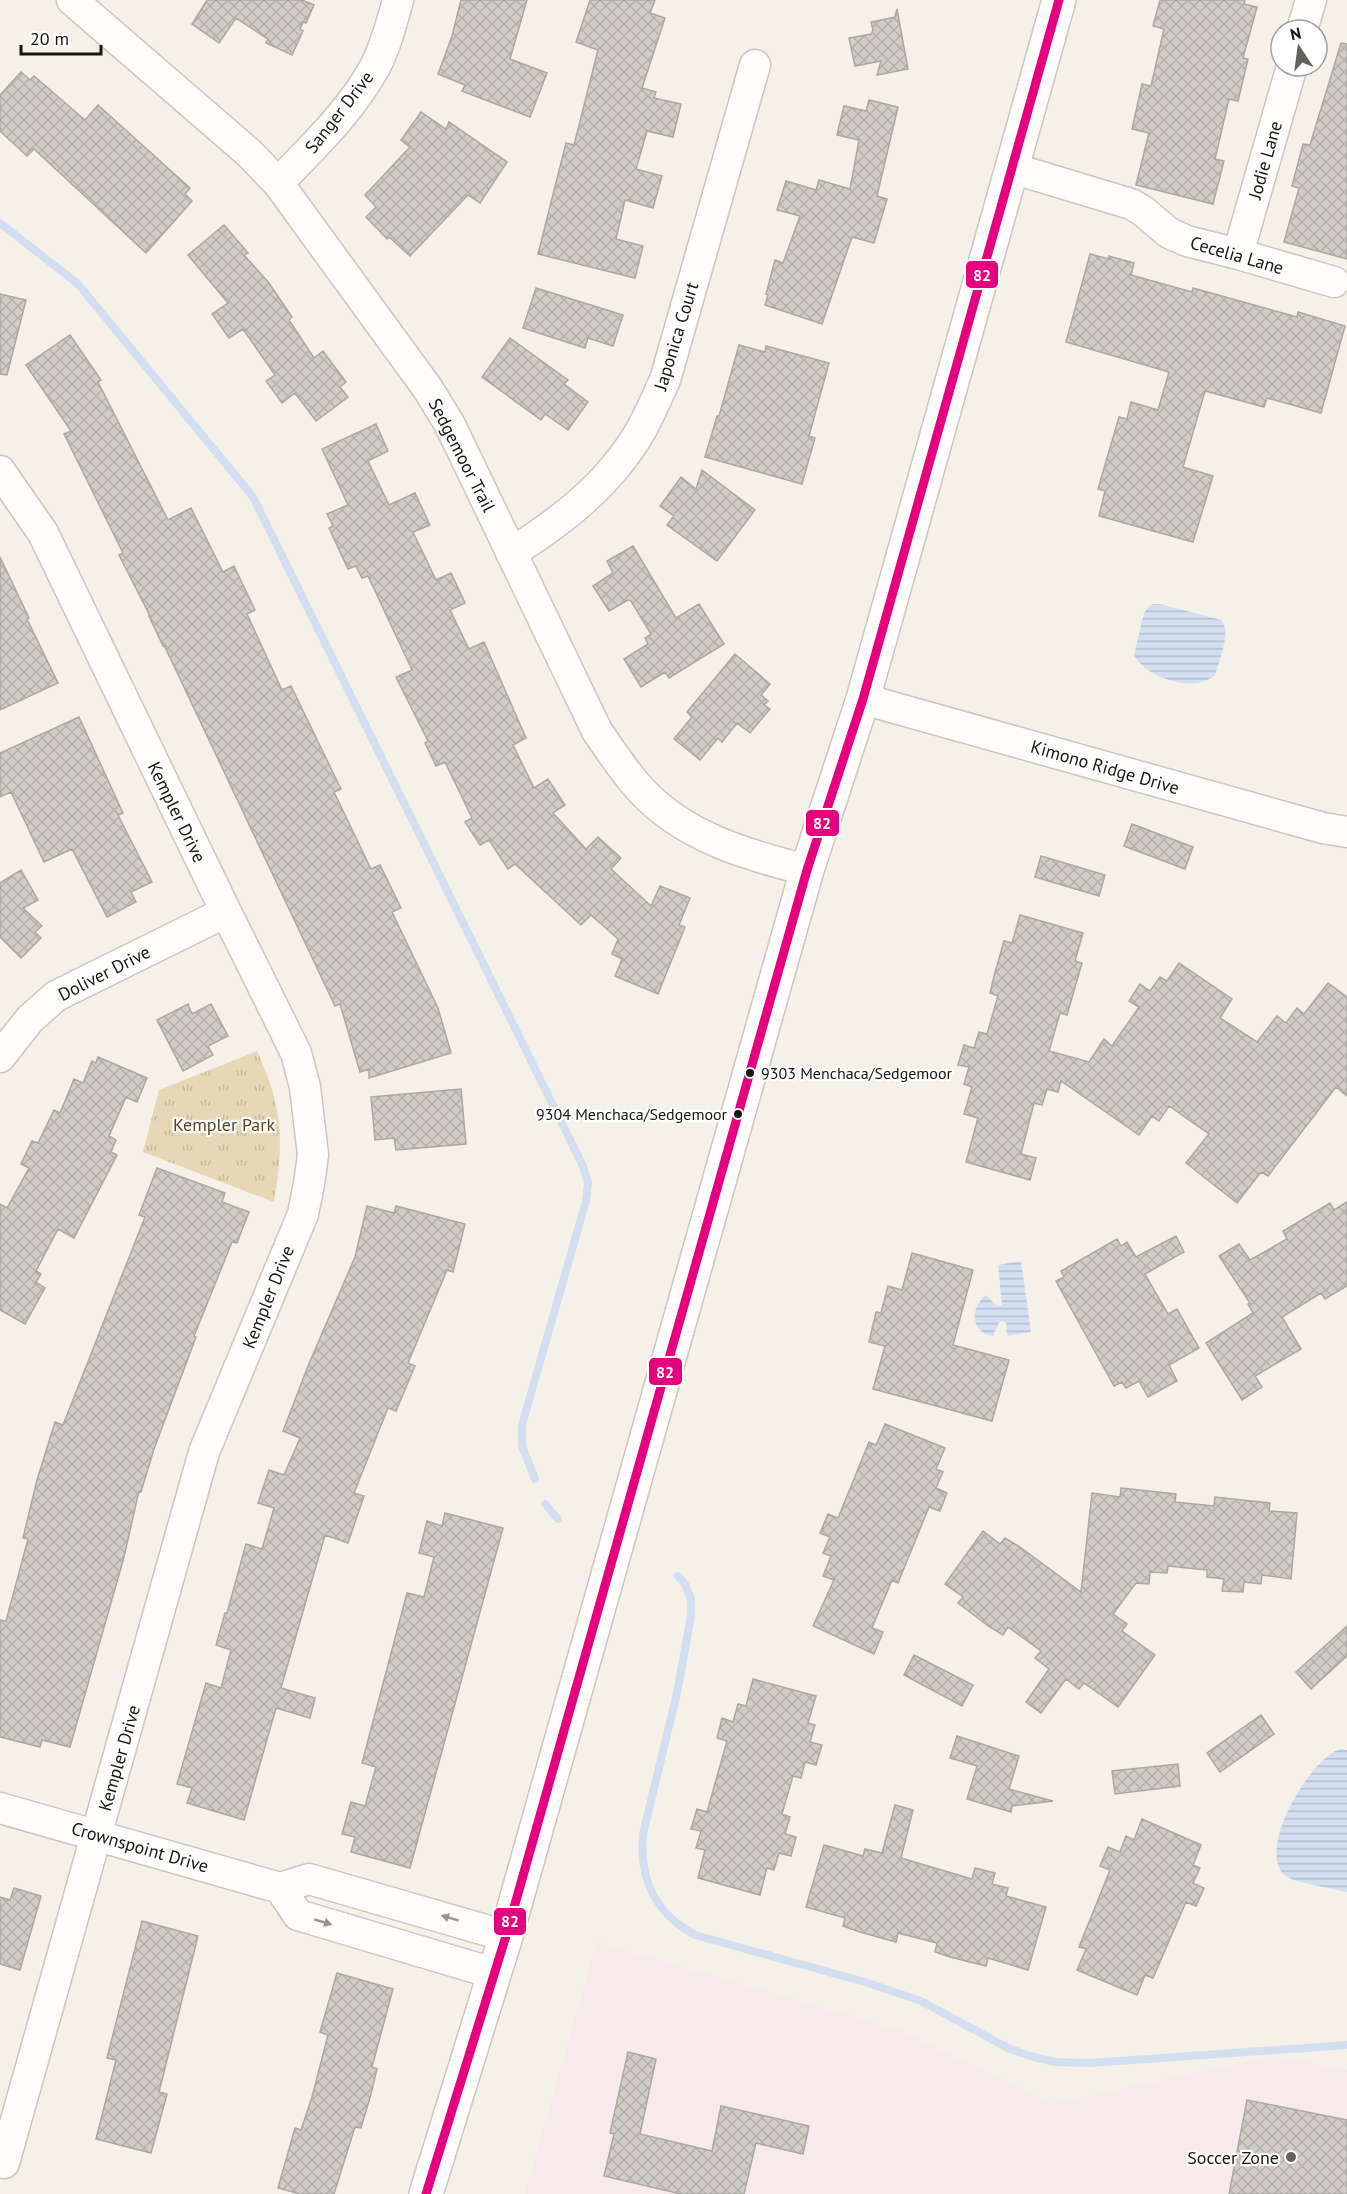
<svg xmlns="http://www.w3.org/2000/svg" width="1347" height="2194" font-family="'PT Sans',sans-serif">
<style>
.commercial{fill:#f8e9eb}
.grass{fill:url(#grass-tufts)}
.water{fill:url(#water-rules)}
.lines{fill:none;stroke-linecap:round;stroke-linejoin:round}
.stream{stroke:#d3def1;stroke-width:8}
.building{fill:url(#building-cross-hatch);stroke:#aba8a2;stroke-width:1.5}
.minor-casing{stroke:#cac6c0;stroke-width:33}
.secondary-casing{stroke:#cac6c0;stroke-width:36}
.minor{stroke:#fefdfc;stroke-width:30}
.secondary{stroke:#fefdfc;stroke-width:33}
.bus-1-casing{stroke:#fff;stroke-width:14}
.bus-1{stroke:#e5007d;stroke-width:9}
.oneway{fill:#969591}
.bus-dot{fill:#17150f;stroke:#fff;stroke-width:2}
.poi-dot{fill:#65625b;stroke:#fff;stroke-width:2}
.labels{text-anchor:middle;dominant-baseline:central;stroke-width:4.5;stroke-linejoin:round;paint-order:stroke}
.bus-label{font-size:16px;fill:#17150f;stroke:#fff;text-anchor:start}
.street-label{font-size:18px;fill:#17150f;stroke:#fff}
.park-label{font-size:18px;fill:#574520;stroke:#fff}
.poi-label{font-size:18px;fill:#17150f;stroke:#fff;text-anchor:end}
.line-badge{stroke:#fff;stroke-width:2}
.badge-label{font-size:16px;text-anchor:middle;font-weight:bold;fill:#fff}
</style>
<defs>
<pattern id="grass-tufts" width="24" height="20" patternUnits="userSpaceOnUse" patternTransform="scale(1.5)"><rect width="24" height="20" fill="#e8d7b6"/><path d="M3 7l-1-3M5 7V3M7 7l1-3M15 17l-1-3M17 17v-4M19 17l1-3" fill="none" stroke="#c6b89b"/></pattern>
<pattern id="water-rules" width="6" height="5" patternUnits="userSpaceOnUse" patternTransform="scale(1.5)"><rect width="6" height="5" fill="#d3def1"/><path d="M0 2.5h6" fill="none" stroke="#b4becd"/></pattern>
<pattern id="building-cross-hatch" width="8" height="8" patternUnits="userSpaceOnUse" patternTransform="scale(1.5)"><rect width="8" height="8" fill="#d1cdc6"/><path d="M0 0l8 8M0 8l8-8" fill="none" stroke="#b3afa9"/></pattern>
</defs>
<rect width="100%" height="100%" fill="#f5f1e9"/>
<!-- commercial -->
<path class="commercial" d="M597,1942L899,2030L1052,2104L1272,2056L1347,2070V2194H525Z"/>
<!-- grass -->
<path class="grass" d="M257,1051C283,1107 284,1142 274,1202L143,1152L159,1090Z"/>
<!-- water -->
<path class="water" d="M1153,604H1160L1221,620C1232,629 1219,662 1215,675C1195,694 1146,678 1134,655L1144,613L1148,607Z
M1021,1261L1031,1332L1007,1336L1006,1323L1003,1321L999,1322L993,1336C970,1332 970,1308 986,1295L997,1306L1002,1305L998,1265Z
M1340,1749L1347,1750V1892C1335,1889 1291,1882 1284,1875C1257,1847 1310,1759 1340,1749Z"/>
<g class="lines">
<!-- stream -->
<path class="stream" d="M0,223L78,284L253,497L583,1166L588,1183L586,1201L522,1425V1446L535,1479
M545,1504L558,1519
M678,1576L685,1584L691,1599V1616L677,1693L643,1834C639,1880 655,1913 695,1935L865,1982L921,2001L1008,2048L1030,2056L1054,2062L1090,2063L1347,2045"/>
</g>
<!-- building -->
<path class="building" d="M207,0H302L314,5L306,23L303,22L300,29L303,31L292,55L266,43L268,39L236,18L219,43L192,24Z
M461,0H527L510,59L547,73L530,117L462,91L465,85L438,74L452,36Z
M590,0H655L650,13L665,18L642,88L656,92L654,98L681,104L673,137L647,131L636,169L662,176L653,208L625,200L616,239L643,246L635,278L538,254L566,143L574,145L598,50L576,42Z
M1160,0H1245L1244,4L1257,7L1243,58L1248,59L1238,101L1229,99L1215,159L1224,161L1213,204L1136,185L1149,133L1132,129L1142,84L1151,86L1164,29L1153,26Z
M897,9L908,69L877,75L881,61L855,66L849,38L871,34L873,30L871,22L895,17Z
M1341,43L1347,44V259L1284,242L1299,188L1292,186L1303,144L1310,145Z
M21,72L30,80L34,76L85,120L98,105L190,188L185,194L192,201L146,253L34,149L27,156L0,131V95Z
M869,100L898,107L877,196L887,199L874,243L852,237L822,324L765,305L768,295L766,294L775,260L783,263L800,216L777,210L786,181L816,190L819,180L850,189L859,140L837,135L844,106L866,111Z
M421,112L446,129L449,122L507,162L480,203L468,195L410,256L389,237L387,239L366,217L376,207L365,195L410,147L401,140Z
M224,225L248,253L244,255L269,283L292,317L289,320L314,358L323,351L346,382L340,387L348,397L316,421L295,393L282,403L266,381L275,375L243,329L229,338L212,314L228,303L188,255Z
M1090,254L1109,259V256L1134,263L1131,275L1192,292L1193,288L1297,317L1298,312L1345,326L1321,413L1267,398L1264,407L1205,391L1183,467L1213,476L1193,542L1099,516L1105,491L1098,489L1119,417L1127,419L1131,402L1158,410L1169,372L1066,342Z
M536,288L623,315L613,346L588,338L585,348L523,328Z
M0,294L26,300L7,375L0,374Z
M70,335L101,380L98,382L168,520L191,508L223,572L234,566L255,610L247,614L282,690L291,686L341,789L334,792L371,869L380,865L401,908L392,912L438,1008L451,1053L369,1078V1069L360,1072L340,1004L335,1006L164,645L163,646L149,616H150L119,555L123,553L64,434L71,431L26,365Z
M510,338L568,380L564,384L588,402L568,430L545,414L541,420L482,377Z
M739,345L765,352L766,346L829,363L809,436L815,438L802,484L705,457L717,416H719Z
M376,424L388,451L368,461L389,505L415,493L430,525L413,532L436,580L451,573L465,603L450,610L469,649L484,642L526,738L513,745L534,788L548,779L565,805L553,813L586,849L598,837L621,858L611,869L651,906L660,886L690,898L679,925L685,927L658,994L615,976L622,959L612,954L618,939L591,915L581,925L515,864L508,869L489,840L480,845L465,822L472,818L445,762L436,766L425,743L428,741L396,677L412,670L368,576L362,578L356,566L348,569L329,528L333,526L327,514L348,505L322,449Z
M702,470L755,510L717,561L667,525L674,516L660,506L681,477L696,489Z
M633,546L676,618L699,604L724,644L669,678L665,672L641,687L624,659L648,644L645,638L651,634L631,601L628,600L609,611L593,586L613,573L607,561Z
M0,557L29,618L27,619L58,683L0,710Z
M735,654L770,684L761,695L768,701L764,705L770,709L750,733L737,723L722,742L718,738L700,760L674,739L692,717L687,712Z
M79,717L123,813L118,815L152,882L131,892L136,902L107,917L72,849L44,862L11,792L0,797V753Z
M1132,824L1193,847L1185,869L1124,846Z
M1041,856L1105,875L1099,896L1035,877Z
M21,870L38,900L23,908L42,926L35,932L41,938L21,958L0,937V883Z
M1020,915L1083,933L1075,961L1082,963L1067,1015L1060,1013L1049,1051L1089,1062L1104,1039L1112,1046L1139,1007L1129,1001L1140,984L1150,991L1160,977L1167,981L1179,963L1232,999L1220,1018L1257,1042L1277,1016L1286,1023L1297,1008L1304,1014L1328,983L1347,997V1096L1336,1087L1268,1176L1261,1172L1237,1203L1186,1163L1209,1134L1169,1106L1159,1121L1152,1116L1139,1135L1061,1081L1058,1092L1047,1089L1042,1105L1034,1103L1021,1154L1036,1158L1030,1180L966,1162L978,1118L964,1114L972,1087L964,1084L969,1067L958,1065L964,1045L974,1048L979,1032L987,1034L998,996L990,993L994,976L1004,941L1012,943Z
M188,1004L192,1014L211,1004L228,1036L208,1046L213,1055L183,1071L157,1020Z
M98,1057L147,1078L137,1102L126,1097L109,1136L116,1140L111,1152L117,1155L74,1238L58,1229L36,1271L41,1274L36,1282L45,1288L25,1324L0,1310V1204L7,1208L29,1168L21,1164L32,1141L38,1143L54,1110L60,1113L74,1079L83,1083L92,1061L96,1063Z
M461,1089L466,1144L396,1150L394,1138L375,1140L371,1097Z
M157,1168L225,1193L222,1202L249,1212L237,1243L232,1242L194,1336L196,1337L154,1449L141,1492L139,1491L124,1557L70,1747L42,1740L40,1747L0,1737V1620L6,1621L28,1539L23,1538L37,1480L55,1422L63,1425L145,1217L139,1215Z
M1347,1202V1286L1325,1299L1321,1293L1282,1317L1301,1349L1255,1376L1262,1387L1242,1400L1206,1343L1253,1313L1248,1304L1250,1303L1219,1256L1239,1244L1250,1260L1287,1239L1283,1231L1330,1203L1334,1210Z
M367,1206L394,1213L396,1206L465,1224L453,1272L447,1270L408,1363L415,1366L396,1411L388,1408L354,1493L364,1496L348,1543L325,1535L281,1688L315,1698L310,1718L276,1708L244,1820L187,1803L192,1788L177,1784L206,1683L221,1688L231,1650L216,1645L225,1613H227L246,1544L262,1549L274,1508L258,1503L269,1470L284,1475L300,1438L283,1431L308,1366L355,1257Z
M1176,1236L1184,1252L1145,1274L1168,1314L1177,1309L1199,1348L1169,1365L1177,1381L1148,1397L1139,1381L1126,1388L1122,1382L1114,1386L1056,1281L1064,1277L1061,1271L1117,1239L1121,1246L1127,1242L1136,1257Z
M912,1253L973,1270L953,1345L1009,1360L992,1421L873,1389L885,1346L869,1342L876,1312L881,1313L888,1286L902,1290Z
M885,1424L945,1448L936,1469L943,1472L936,1488L947,1493L940,1511L929,1507L898,1583L892,1580L872,1628L883,1632L874,1654L813,1626L834,1580L823,1576L831,1556L823,1553L830,1537L820,1533L828,1514L838,1518L869,1442L876,1445Z
M1121,1488L1176,1494L1175,1502L1214,1506L1215,1497L1270,1503L1269,1511L1297,1513L1291,1579L1262,1575L1261,1584L1244,1582L1243,1592L1222,1591L1224,1579L1207,1577V1570L1168,1566L1167,1573L1150,1572L1149,1584L1136,1583L1113,1614L1127,1624L1122,1631L1155,1655L1118,1707L1084,1683L1079,1689L1066,1679L1041,1713L1026,1702L1049,1669L1035,1658L1041,1651L1008,1627L1003,1635L988,1626L958,1603L963,1597L945,1584L983,1531L1000,1544L1005,1538L1020,1547L1081,1592L1092,1493L1120,1497Z
M445,1513L503,1528L410,1868L351,1852L355,1837L342,1834L351,1802L365,1806L376,1767L362,1763L407,1593L424,1597L434,1557L419,1553L427,1521L442,1526Z
M1347,1626V1656L1311,1689L1296,1672Z
M914,1655L973,1685L962,1706L904,1675Z
M753,1679L816,1696L808,1723L815,1725L810,1742L822,1745L816,1765L805,1762L801,1778L793,1776L782,1814L790,1817L785,1834L796,1837L791,1856L779,1853L774,1870L767,1868L760,1895L698,1878L705,1850L696,1848L701,1831L691,1829L697,1809L707,1812L727,1741L717,1738L722,1718L733,1722L738,1704L746,1706Z
M1261,1715L1274,1734L1220,1772L1207,1753Z
M957,1736L1019,1756L1009,1789L1053,1801L1012,1806L1011,1812L967,1799L977,1766L950,1758Z
M1178,1764L1180,1786L1115,1794L1112,1771Z
M895,1805L913,1810L901,1858L972,1879L975,1868L995,1873L992,1884L1008,1888L1006,1896L1046,1907L1028,1970L988,1958L986,1966L950,1957L935,1952L937,1943L898,1933L896,1942L860,1932L843,1926L845,1918L806,1907L824,1845L863,1856L865,1849L882,1853Z
M1142,1819L1201,1845L1193,1865L1200,1868L1193,1883L1204,1888L1196,1906L1186,1902L1153,1978L1145,1975L1137,1995L1077,1970L1086,1949L1079,1947L1110,1870L1100,1866L1108,1847L1120,1852L1126,1836L1134,1840Z
M14,1888L41,1896L20,1970L0,1964V1897L10,1900Z
M142,1921L198,1936L159,2092L167,2094L151,2153L96,2139L116,2060L107,2058Z
M337,1973L393,1989L372,2067L377,2069L371,2094L361,2128L355,2127L334,2194H300L278,2188L295,2128L301,2130L312,2097L328,2035L320,2032Z
M628,2052L656,2059L640,2134L712,2151L721,2106L809,2126L803,2154L756,2143L744,2194H681L604,2176L614,2134L610,2133Z
M1247,2100L1347,2120V2194H1229Z"/>
<g class="lines">
<defs>
<path id="minor" d="M72,0L249,153L278,183L428,389L450,425L597,731C611,751 624,772 641,790C684,837 747,855 807,870
M1302,30L1311,0
M1012,168L1131,204L1143,211L1169,233L1187,241L1238,254L1334,282
M278,183C313,147 352,110 376,65C386,45 392,22 398,0
M1238,254L1292,66
M0,471L43,533L226,912L296,1053L305,1087L313,1155L309,1184L303,1214L204,1452L4,2163
M511,553C562,521 610,484 641,430C650,414 657,397 665,380L755,65
M863,699L1323,828L1347,832
M0,1057L30,1019L56,996L226,912
M0,1808L280,1888L309,1879L506,1936
M280,1888L298,1915L493,1973"/>
<path id="secondary" d="M426,2194L506,1936L807,870L863,699L1059,0"/>
</defs>
<!-- minor casing -->
<use href="#minor" class="minor-casing"/>
<!-- secondary casing -->
<use href="#secondary" class="secondary-casing"/>
<!-- minor -->
<use href="#minor" class="minor"/>
<!-- secondary -->
<use href="#secondary" class="secondary"/>
<defs>
<path id="bus-1" d="M426,2194L506,1936L807,870L863,699L1059,0"/>
</defs>
<!-- bus-1 casing -->
<use href="#bus-1" class="bus-1-casing"/>
<!-- bus-1 -->
<use href="#bus-1" class="bus-1"/>
</g>
<!-- one-way arrows -->
<defs><path id="oneway-solid" d="M-6-.8H1V-3.2L6.5 0L1 3.2V.8H-6Z" transform="scale(1.5)"/></defs>
<g class="oneway">
<use href="#oneway-solid" transform="translate(450 1918) rotate(-164)"/>
<use href="#oneway-solid" transform="translate(323 1922) rotate(16)"/>
</g>
<!-- markers -->
<g class="bus-dot">
<circle cx="750" cy="1073" r="5"/>
<circle cx="738" cy="1114" r="5"/>
</g>
<circle class="poi-dot" cx="1291" cy="2157" r="6"/>
<g class="labels">
<!-- bus labels -->
<g class="bus-label">
<text x="761" y="1073">9303 Menchaca/Sedgemoor</text>
<text x="727" y="1114" text-anchor="end">9304 Menchaca/Sedgemoor</text>
</g>
<!-- street labels -->
<g class="street-label">
<text transform="translate(339 112) rotate(-52)">Sanger Drive</text>
<text transform="translate(1265 160) rotate(-74)">Jodie Lane</text>
<text transform="translate(1237 255) rotate(16)">Cecelia Lane</text>
<text transform="translate(676 336) rotate(-73)">Japonica Court</text>
<text transform="translate(462 455) rotate(63)">Sedgemoor Trail</text>
<text transform="translate(1105 767) rotate(16)">Kimono Ridge Drive</text>
<text transform="translate(177 812) rotate(64)">Kempler Drive</text>
<text transform="translate(104 973) rotate(-27)">Doliver Drive</text>
<text transform="translate(268 1297) rotate(-68)">Kempler Drive</text>
<text transform="translate(119 1758) rotate(-74)">Kempler Drive</text>
<text transform="translate(140 1847) rotate(16)">Crownspoint Drive</text>
</g>
<!-- park labels -->
<g class="park-label">
<text x="224" y="1124">Kempler Park</text>
</g>
<!-- poi labels -->
<g class="poi-label">
<text x="1279" y="2157">Soccer Zone</text>
</g>
</g>
<g class="line-badge">
<rect x="965" y="260" width="34" height="29" rx="6" fill="#e5007d"/>
<rect x="805" y="809" width="35" height="28" rx="6" fill="#e5007d"/>
<rect x="648" y="1357" width="35" height="29" rx="6" fill="#e5007d"/>
<rect x="493" y="1907" width="34" height="29" rx="6" fill="#e5007d"/>
</g>
<g class="badge-label">
<text x="982" y="281">82</text>
<text x="822" y="829">82</text>
<text x="665" y="1378">82</text>
<text x="510" y="1927">82</text>
</g>
<!-- north arrow -->
<g transform="translate(1299 48) rotate(347)"><circle r="28" fill="#ffffff" stroke="#a2a19f" stroke-width="1.5"/>
<path d="M0-4.5L10 22L0 15L-10 22Z" fill="#65625b"/>
<text y="-9" font-size="16" font-weight="bold" text-anchor="middle" fill="#17150f">N</text>
</g>
<!-- scale -->
<path d="M21 45v9h80v-9" fill="none" stroke="#17150f" stroke-width="3"/>
<text x="30" y="45" font-size="18" fill="#17150f" stroke="#ffffff" stroke-width="4.5" paint-order="stroke">20 m</text>
</svg>
